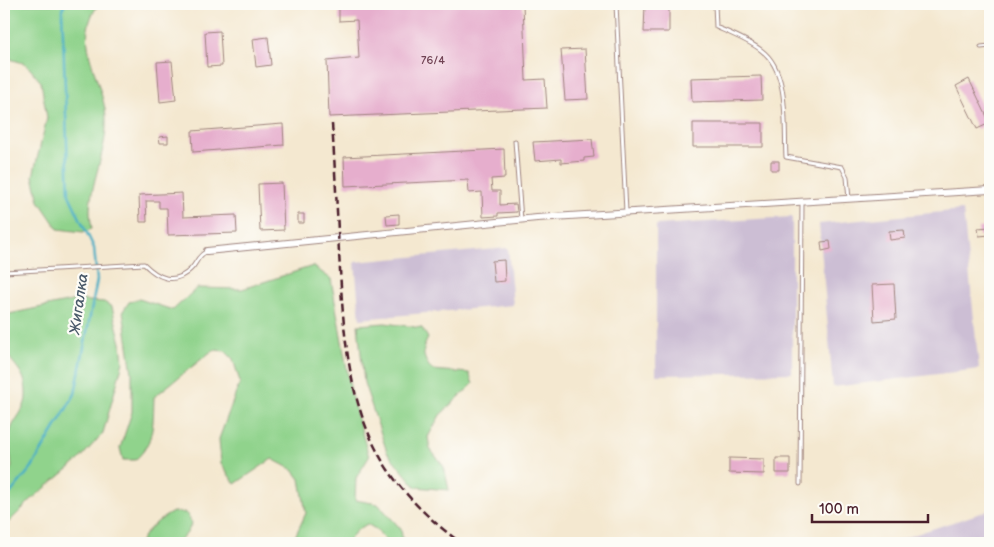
<svg xmlns="http://www.w3.org/2000/svg" width="994" height="547" font-family="'Balsamiq Sans',sans-serif">
<style>
.industrial{fill:#ccbed4}
.green{fill:#90d38c;stroke:#6d795c}
.lines{fill:none;stroke-linecap:round;stroke-linejoin:round}
.stream{stroke:#47afc6;stroke-width:2.5}
.building{fill:#e6aecd}
.service-casing{stroke:#9f847e;stroke-width:5}
.minor-casing{stroke:#9f847e;stroke-width:8}
.service{stroke:#fff;stroke-width:3}
.minor{stroke:#fff;stroke-width:6}
.rail{stroke:#4a1f2b;stroke-width:2.5;stroke-dasharray:8 4;stroke-linecap:butt}
.labels{text-anchor:middle;dominant-baseline:central;stroke-width:4.5;stroke-linejoin:round;paint-order:stroke}
.number-label{font-size:11px;fill:#714354}
.water-label{font-size:15px;font-style:italic;fill:#495969;stroke:#fdfcf7}
</style>
<rect width="100%" height="100%" fill="#fdfcf7"/>
<filter id="ink" filterUnits="userSpaceOnUse"><feTurbulence type="fractalNoise" baseFrequency=".02" numOctaves="2"/><feDisplacementMap in="SourceGraphic" scale="10" xChannelSelector="R" yChannelSelector="G"/><feConvolveMatrix kernelMatrix="1 2 1 2 8 2 1 2 1" color-interpolation-filters="sRGB"/></filter>
<filter id="wash" filterUnits="userSpaceOnUse"><feTurbulence type="fractalNoise" baseFrequency=".0096" numOctaves="4" result="noise"/><feDisplacementMap in="SourceGraphic" scale="20" xChannelSelector="R" yChannelSelector="G"/><feGaussianBlur stdDeviation="1.12" result="paint"/><feColorMatrix in="noise" values="0 0 0 0 0 0 0 0 0 0 0 0 0 0 0 0 0 1.4 0 .05"/><feComposite in="paint" operator="in"/></filter>
<g filter="url(#wash)">
<rect width="100%" height="100%" fill="#f4e8d0"/>
<!-- industrial -->
<path class="industrial" d="M963,210L979,369L833,387L819,224Z
M792,217V373L656,375V225Z
M508,248L513,305L360,319L355,262Z
M990,510V543H889Z"/>
<!-- green -->
<path class="green" d="M4,4H99C73,37 98,72 105,109C111,143 91,178 90,210C90,216 91,223 92,229L83,232L58,229L39,201L33,176L47,118L41,82L26,64L4,57Z
M313,266L331,279L352,398L369,457L356,478L355,500L378,504L401,529L403,543H388L377,530L367,524L356,531L347,543H292L306,513L300,479L293,470L272,459L235,484L221,464L219,439L240,382L233,359L225,351L213,350L154,397C153,422 155,443 135,460H123L120,448L132,412V373L123,311L129,302L139,299L173,310L197,288L242,289Z
M76,300L104,302L112,307L121,343L123,362L103,433L78,461L33,498L4,527V479L12,467C11,455 7,440 11,429C16,417 27,408 26,394C26,370 14,368 5,350C1,342 4,325 4,315Z
M385,323L422,328L428,338C421,351 423,359 432,370L469,373L473,384L440,415L428,437L430,449L444,467L449,490L416,487L387,452L364,383L358,325Z
M173,512L186,513L192,523L187,533L178,543H140C146,529 160,519 173,512Z"/>
<g class="lines">
<!-- stream -->
<path class="stream" d="M4,501L32,467L75,394L97,280L94,248L69,195L62,9L65,4"/>
</g>
<g id="blocks">
<!-- building -->
<path class="building" d="M357,4H523L526,80L545,79L547,108L329,117L327,61L359,58L357,20L339,21V7L357,6Z
M645,4H669V32H644Z
M220,31L222,66L207,67L205,32Z
M268,37L271,65L256,67L253,39Z
M585,49L588,99L565,100L561,50Z
M172,61L176,100L160,102L157,62Z
M761,76L762,100L692,102L691,78Z
M969,79L990,123L977,129L956,86Z
M693,123H763V147H693Z
M283,124L284,145L193,152L192,131Z
M168,136V143H160L159,137Z
M592,139L594,157L584,158V161L561,163V159L535,161L533,142Z
M504,149L505,178L491,179L492,191H500V205L516,204L517,212L498,213V216L483,217L482,192L469,193L468,180L345,186L344,157Z
M771,161H779V170H771Z
M282,183L284,230L260,231L258,184Z
M182,193L183,217L236,215L237,233L168,235L167,208H159V201H146L147,222H140L139,195Z
M298,214H304V223H298Z
M399,214V224L387,225L386,215Z
M990,227V235L979,236L978,228Z
M904,230L905,238L890,240L889,231Z
M830,241L831,249L822,251L821,242Z
M504,260L505,281L494,282L492,261Z
M894,284L896,319L874,321L872,285Z
M729,458L764,459V474L729,473Z
M776,458H790V473H776Z"/>
</g>
</g>
<g filter="url(#ink)">
<use href="#blocks" fill-opacity="0" stroke="#9f847e" stroke-width="1"/>
<g class="lines">
<defs>
<path id="service" d="M616,4L626,212
M715,4L716,27C732,34 748,40 761,50C790,71 784,125 786,157L842,167L847,177L849,199
M981,47L990,46
M515,141L521,220
M4,272L144,264C158,278 174,286 191,269C197,263 198,255 206,252
M800,484L802,203"/>
<path id="minor" d="M207,251L537,218L990,190"/>
</defs>
<!-- service casing -->
<use href="#service" class="service-casing"/>
<!-- minor casing -->
<use href="#minor" class="minor-casing"/>
<!-- service -->
<use href="#service" class="service"/>
<!-- minor -->
<use href="#minor" class="minor"/>
<!-- rail -->
<path class="rail" d="M332,124C335,167 337,210 339,253C343,318 345,389 376,449C394,486 428,519 461,543"/>
</g>
</g>
<g class="labels">
<!-- number labels -->
<g class="number-label">
<text x="433" y="60">76/4</text>
</g>
<!-- water labels -->
<g class="water-label">
<text transform="translate(79 304) rotate(-82)">Жигалка</text>
</g>
</g>
<!-- margin -->
<rect width="994" height="547" fill="none" stroke="#fdfcf7" stroke-width="20"/>
<!-- scale -->
<path d="M812 514v8h116v-8" fill="none" stroke="#4a1f2b" stroke-width="2.5"/>
<text x="819" y="514" font-size="15" fill="#4a1f2b" stroke="#fdfcf7" stroke-width="4" paint-order="stroke">100 m</text>
</svg>
